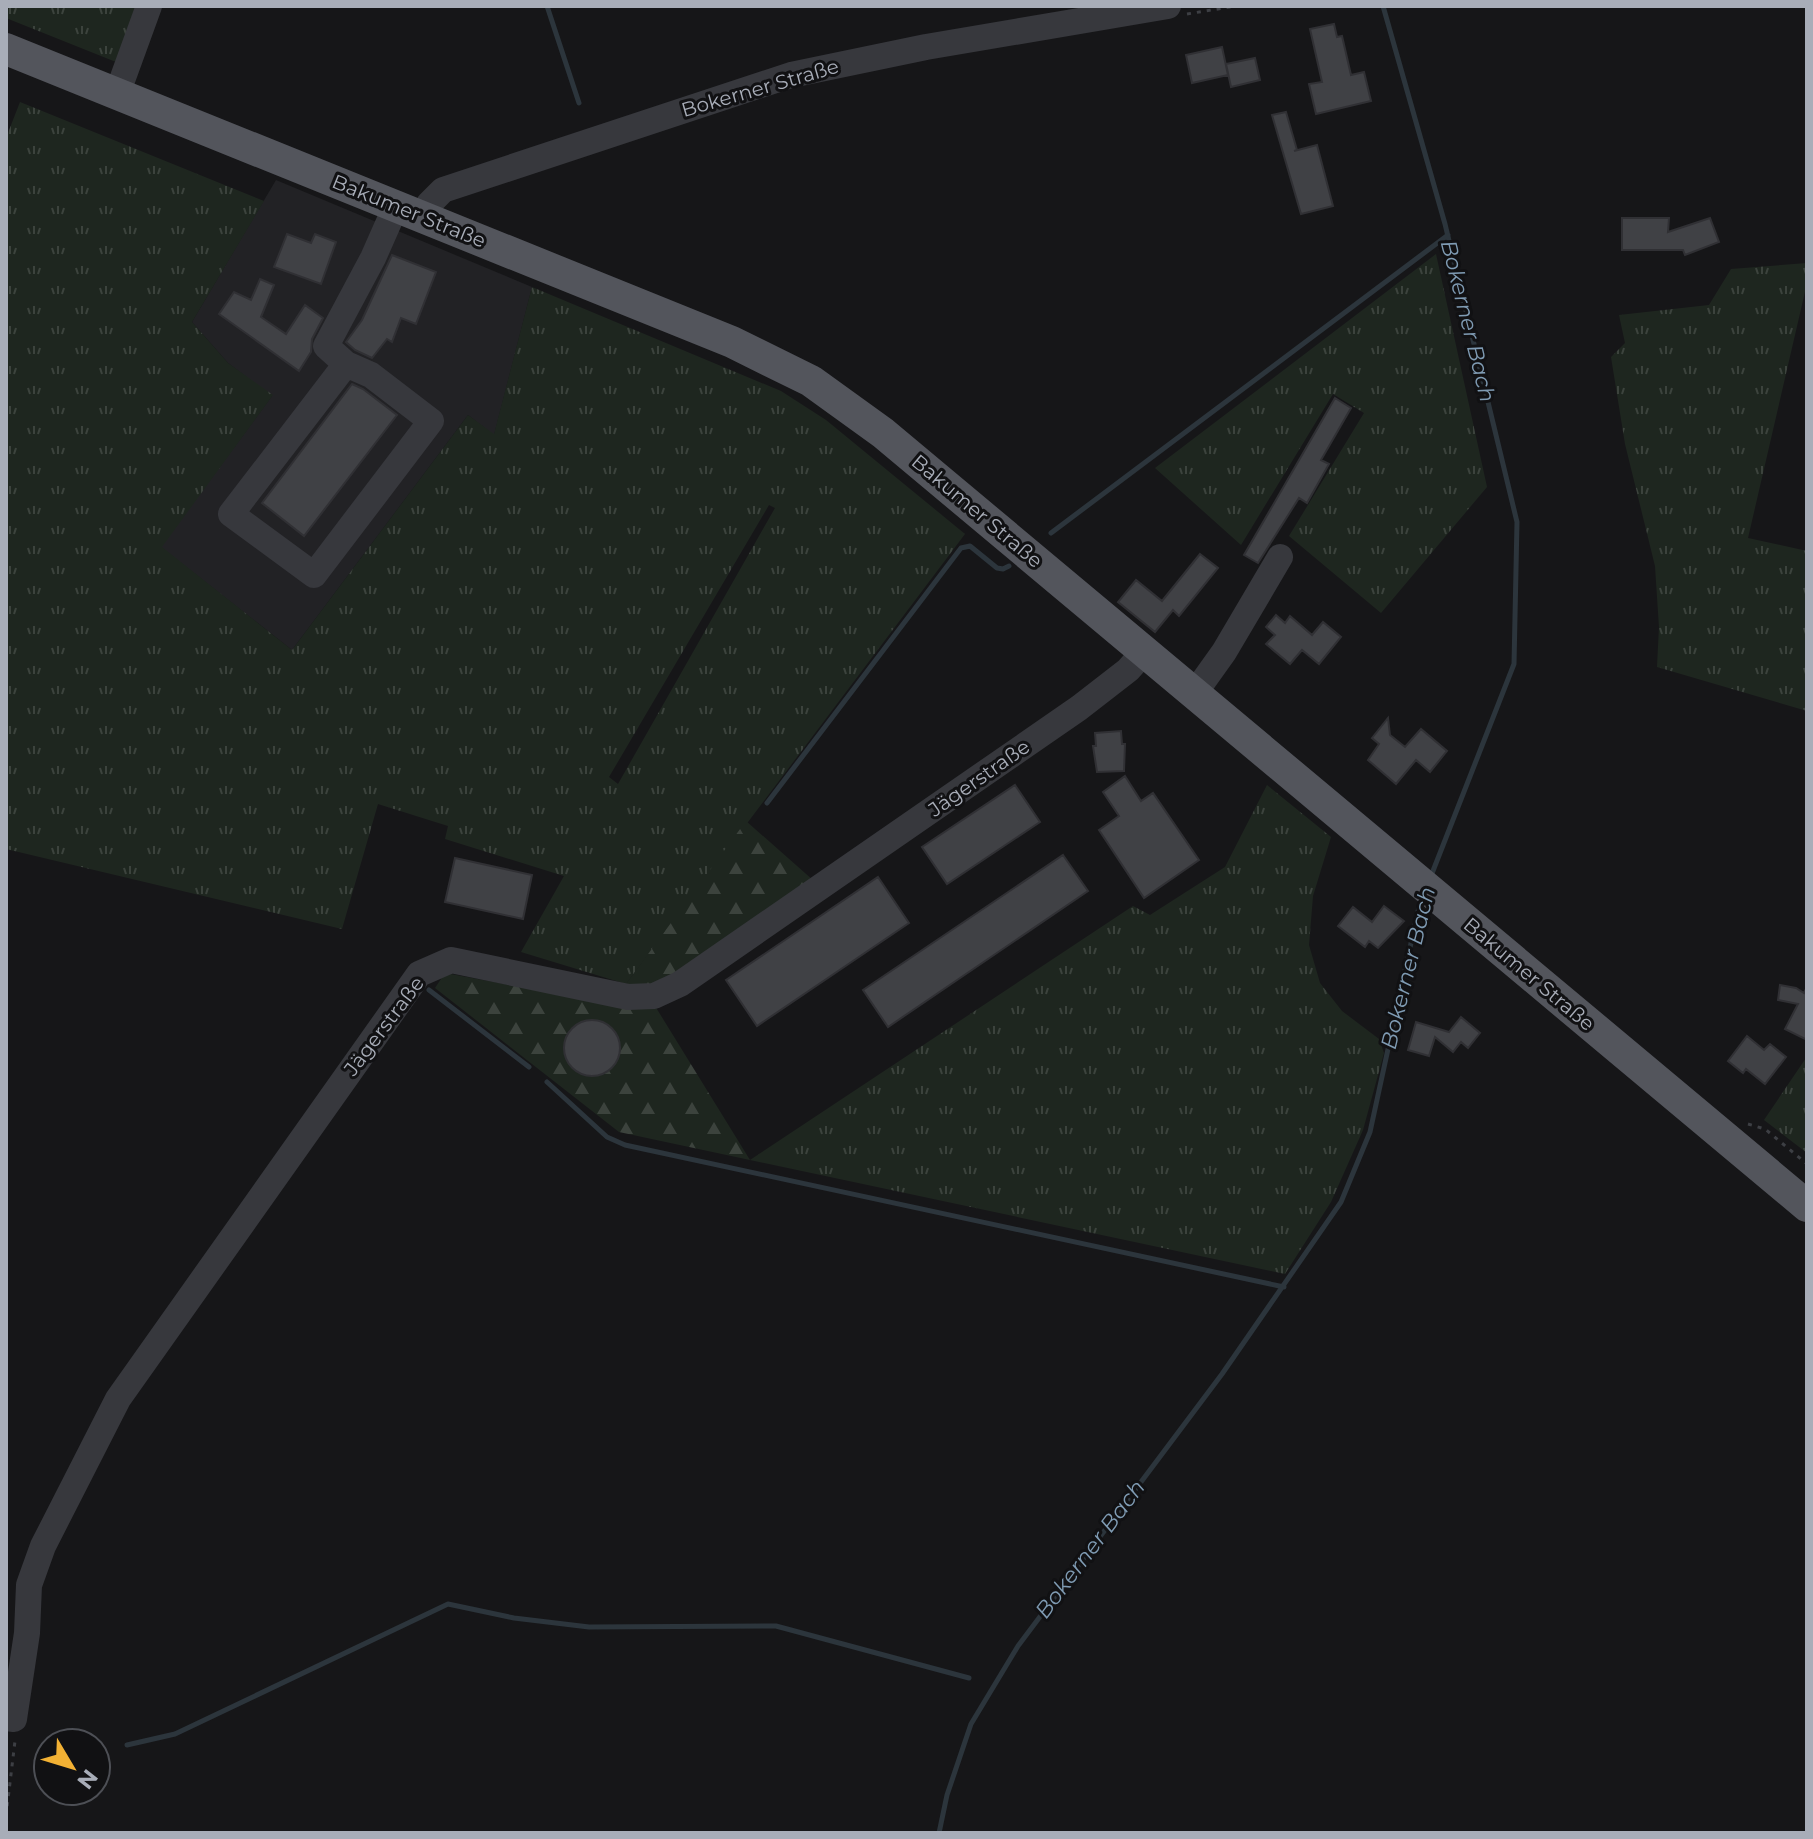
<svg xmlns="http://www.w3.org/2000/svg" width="1813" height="1839" font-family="Montserrat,sans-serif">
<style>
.built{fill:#222225}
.grass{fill:url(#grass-tufts);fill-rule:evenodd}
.forest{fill:url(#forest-firs)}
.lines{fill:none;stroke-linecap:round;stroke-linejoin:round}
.stream{stroke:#2c353c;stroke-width:5}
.building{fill:#404145;stroke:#303034;stroke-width:2}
.path{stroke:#3d3f44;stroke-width:3;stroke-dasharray:4 6;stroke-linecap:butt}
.minor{stroke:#37383d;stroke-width:26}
.major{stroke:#53555c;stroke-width:32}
.labels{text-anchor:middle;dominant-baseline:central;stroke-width:6;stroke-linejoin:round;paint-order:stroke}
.street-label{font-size:20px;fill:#a8adb8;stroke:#111113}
.water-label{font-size:22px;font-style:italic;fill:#7f9bb3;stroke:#111113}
</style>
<defs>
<pattern id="grass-tufts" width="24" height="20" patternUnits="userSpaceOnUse" patternTransform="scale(2)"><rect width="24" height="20" fill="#1e261f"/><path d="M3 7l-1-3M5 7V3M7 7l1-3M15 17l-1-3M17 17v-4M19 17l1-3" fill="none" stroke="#3c433d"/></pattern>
<pattern id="forest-firs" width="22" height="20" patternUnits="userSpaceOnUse" patternTransform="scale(2)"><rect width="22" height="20" fill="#1e261f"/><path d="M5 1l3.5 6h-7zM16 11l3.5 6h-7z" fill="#3c433d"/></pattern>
</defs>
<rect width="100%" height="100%" fill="#161618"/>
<!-- built -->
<path class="built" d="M276,180L532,287L494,435L468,415L292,650L161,547L272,396L228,363L192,322Z"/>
<!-- grass -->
<path class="grass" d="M6,6H139L116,62L6,18Z
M20,102L264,201L192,322L228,363L273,395L162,547L292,650L468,415L494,434L532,287L781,391L826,420L965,534L626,984L521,952L564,876L445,839L448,826L378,804L342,929L6,849V138ZM769,505L775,508L618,784L609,777Z
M1436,254L1487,487L1381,613L1289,536L1364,413L1333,394L1241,545L1155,468Z
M1807,263V283L1748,538L1807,551V711L1657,667L1659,627L1655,566L1625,444L1611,357L1625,343L1619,315L1709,305L1731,269Z
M1267,785L1331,837L1313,896L1309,945L1320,983L1342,1011L1379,1039L1384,1053L1363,1130L1331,1202L1285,1274L750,1160L1133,906L1150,915L1225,867Z
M1806,1058H1807V1153L1764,1120Z"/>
<!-- forest -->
<path class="forest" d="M746,821L814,881L673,979L648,986L626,984Z
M445,973L619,1005L655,1006L750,1160L619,1132L435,988Z"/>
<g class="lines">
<!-- stream -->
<path class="stream" d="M547,6L579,103
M1383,6L1445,224L1517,522L1514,664L1431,876
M1051,533L1448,235
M767,803L961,548L970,546L997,568L1003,569L1009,566
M429,990L529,1067
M547,1082L607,1137L625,1145L1284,1287
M127,1745L175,1734L448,1604L514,1618L589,1627L776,1626L969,1678
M939,1833L947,1795L971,1724L1018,1646L1222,1374L1341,1202L1370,1132L1418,911L1423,897"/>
</g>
<!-- building -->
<path class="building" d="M1334,24L1337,37L1342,36L1351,75L1364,72L1371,101L1316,114L1309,84L1322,82L1310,29Z
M1222,47L1228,75L1192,83L1186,55Z
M1255,58L1260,80L1231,87L1226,64Z
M1286,112L1297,150L1294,151L1317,145L1333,206L1301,214L1272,115Z
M1622,218H1669L1668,232L1710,218L1719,242L1685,255L1683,250H1622Z
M287,234L311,243L315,234L336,242L321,284L274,267Z
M392,255L436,272L416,324L401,318L392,342L387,339L372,358L355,350L346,342L362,320Z
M260,279L274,285L261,317L286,334L305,305L323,318L312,339L311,352L299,371L219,314L234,292L251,300Z
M352,384L363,389L397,415L304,536L262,503Z
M1335,398L1351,408L1321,460L1329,464L1307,503L1299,498L1258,563L1244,555Z
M1200,554L1218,568L1179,616L1173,610L1155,632L1118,602L1136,580L1162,601Z
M1276,615L1285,623L1290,616L1312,635L1323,622L1341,637L1319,664L1302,650L1290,664L1266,644L1275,635L1266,627Z
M1388,718L1390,735L1405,747L1421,729L1447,751L1430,772L1416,760L1396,784L1368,760L1379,744L1372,738Z
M1121,731L1122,744H1125L1124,771L1097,772L1093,746H1096L1095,733Z
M1125,776L1141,801L1153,793L1199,860L1144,898L1099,830L1119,816L1103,792Z
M1015,785L1040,822L947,884L922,847Z
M1063,855L1088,891L888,1027L863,990Z
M455,858L532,875L523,919L445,902Z
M878,877L909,923L757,1026L726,980Z
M1384,906L1404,921L1378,948L1369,941L1365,947L1338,926L1353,907L1372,922Z
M1780,985L1796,988L1804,993L1807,987V1040L1785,1029L1798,1004L1778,1000Z
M1461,1017L1480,1033L1468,1048L1461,1042L1453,1052L1435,1037L1429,1056L1408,1050L1416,1022L1449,1032Z
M564 1048a28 28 0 1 1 56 0a28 28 0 1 1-56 0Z
M1747,1036L1764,1050L1770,1044L1786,1057L1765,1084L1746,1069L1743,1073L1728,1061Z"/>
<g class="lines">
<!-- path -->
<path class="path" d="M1187,14L1236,6
M1748,1124L1765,1129L1807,1164
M6,1816L15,1741"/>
<!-- minor -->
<path class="minor" d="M117,94L149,6
M423,217L429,204L443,190L791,75L926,47L1168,6
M346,364L371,375L431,421L314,575L231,514L346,364L326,346L373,258L396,206
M1194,694L1224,652L1280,557
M6,1718L14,1719L27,1633L29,1585L43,1546L118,1399L419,974L451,960L628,997L654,996L680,984L1079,708L1128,670L1144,652"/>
<!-- major -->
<path class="major" d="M6,49L732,342L811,381L883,433L1807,1206"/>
</g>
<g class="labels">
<!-- street labels -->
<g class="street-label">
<text transform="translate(760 88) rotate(-16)">Bokerner Straße</text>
<text transform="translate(409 211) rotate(22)">Bakumer Straße</text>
<text transform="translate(977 511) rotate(40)">Bakumer Straße</text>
<text transform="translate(979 778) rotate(-35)">Jägerstraße</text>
<text transform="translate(1529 974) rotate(40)">Bakumer Straße</text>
<text transform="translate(384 1026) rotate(-53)">Jägerstraße</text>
</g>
<!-- water labels -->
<g class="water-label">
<text transform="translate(1468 321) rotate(76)">Bokerner Bach</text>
<text transform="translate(1408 968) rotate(-76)">Bokerner Bach</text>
<text transform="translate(1090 1549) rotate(-53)">Bokerner Bach</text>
</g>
</g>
<!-- border -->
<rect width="1813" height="1839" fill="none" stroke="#a8adb8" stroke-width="16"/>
<!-- north arrow -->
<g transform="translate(72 1767) rotate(128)"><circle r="38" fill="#111113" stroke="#4d4f55" stroke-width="2"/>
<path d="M0-6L14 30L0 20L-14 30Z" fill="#f2b134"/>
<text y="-12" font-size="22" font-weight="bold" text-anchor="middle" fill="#a8adb8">N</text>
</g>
</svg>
